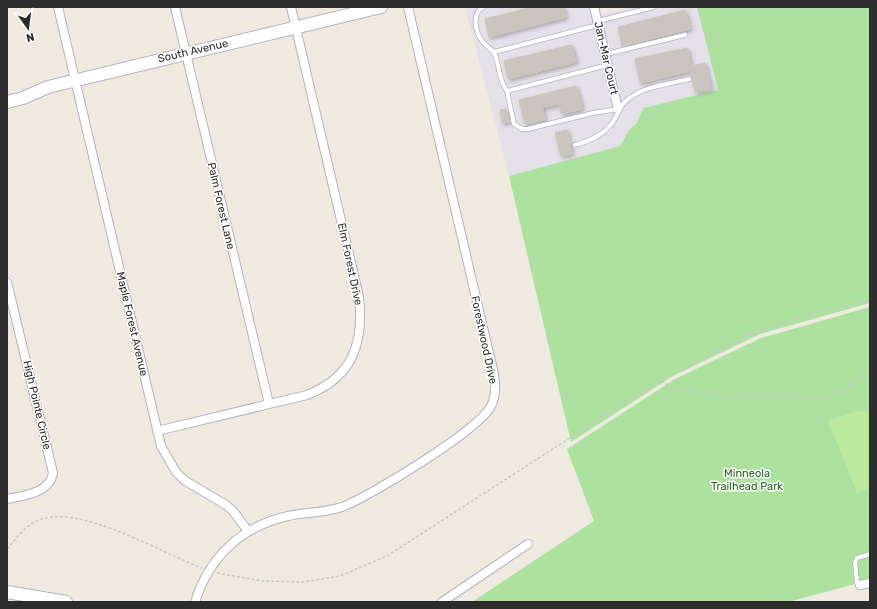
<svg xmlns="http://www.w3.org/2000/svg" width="877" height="609" font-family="Rubik,sans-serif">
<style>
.industrial{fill:#e3e0e7}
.green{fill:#aee1a0}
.pitch{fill:#bee89c}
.building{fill:#cac6bf;stroke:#c9c6ba;filter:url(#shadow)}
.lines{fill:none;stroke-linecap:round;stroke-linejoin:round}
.lane-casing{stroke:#b4b4bf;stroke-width:5.5}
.street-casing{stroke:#b4b4bf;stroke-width:10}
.secondary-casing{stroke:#b4b4bf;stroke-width:14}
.path{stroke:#c8c8c8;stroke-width:1.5;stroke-dasharray:3 2;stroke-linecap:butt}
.lane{stroke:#fff;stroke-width:4}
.street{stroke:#fff;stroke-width:8}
.secondary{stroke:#fff;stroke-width:12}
.labels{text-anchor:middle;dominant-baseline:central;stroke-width:3;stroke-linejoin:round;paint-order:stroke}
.street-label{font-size:11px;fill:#2d2d2d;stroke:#fff}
.park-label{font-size:11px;fill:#24681f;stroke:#fff}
</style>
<defs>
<filter id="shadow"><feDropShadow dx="2" dy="2" stdDeviation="2" flood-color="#0004"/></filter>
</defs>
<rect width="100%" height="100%" fill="#eeeae0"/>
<!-- industrial -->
<path class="industrial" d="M465,7H590L615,114L622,113L598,7H600L602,14L631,7H697L718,90L643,108L637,123L629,130L620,146L509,176Z"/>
<!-- green -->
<path class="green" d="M697,7H870V303L760,334L673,376L571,442L509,176L620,146L629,130L637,123L643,108L718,90Z
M870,307V580L788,602H472L594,521L567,449L675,379L761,338Z"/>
<!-- pitch -->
<path class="pitch" d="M857,411L870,413V487L857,493L828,421Z"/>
<!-- building -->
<path class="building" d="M533,7H563L566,17L489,37L485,19Z
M685,10L690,29L622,46L618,27Z
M571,45L576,62L508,79L504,61Z
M687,48L691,66L705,63L711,89L695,92L690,71L640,83L635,59Z
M576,86L582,109L562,114L559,104L542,108L545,119L525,124L519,100Z
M506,109L509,122L502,123L500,110Z
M567,130L572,154L561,156L555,133Z"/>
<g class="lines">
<defs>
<path id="lane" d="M484,7C471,12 475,33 483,42C486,46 492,49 494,53C500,65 498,80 507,91L608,65
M598,21L654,7
M494,52L598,25
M606,54L685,35
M507,91L514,124L522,129H528L593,113L618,109
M575,145C590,141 604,135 613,122C620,112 617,108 628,99C645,86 669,84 689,79
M860,585L857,583L855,563L857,558L870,554"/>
<path id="street" d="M58,7L161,446L176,472L184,480L226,505L233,511L248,531
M175,7L269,404
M594,7L618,109
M7,282L53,473C50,493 23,496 7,499
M157,431L307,395C353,377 364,343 359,297L291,7
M860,585L870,583
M195,602C209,557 242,526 288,516C306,512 324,513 342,507C369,497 479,430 491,406C500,389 492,366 488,349L408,7
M442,602L528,544"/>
<path id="secondary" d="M7,102L23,98L48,87L381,7
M7,592L66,602"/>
</defs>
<!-- lane casing -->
<use href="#lane" class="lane-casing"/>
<!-- street casing -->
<use href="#street" class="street-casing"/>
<!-- secondary casing -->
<use href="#secondary" class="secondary-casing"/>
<!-- path -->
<path class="path" d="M661,381L670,387L728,397L788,395L815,399L825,398L842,392L870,371
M7,549C15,540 23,529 33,523C71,498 163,554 202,568
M217,573L262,581L303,582L340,576L387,556L627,401L697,361L758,331L818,312L870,301"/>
<!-- lane -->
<use href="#lane" class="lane"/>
<!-- street -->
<use href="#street" class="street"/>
<!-- secondary -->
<use href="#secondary" class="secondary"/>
</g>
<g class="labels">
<!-- street labels -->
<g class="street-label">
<text transform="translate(193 51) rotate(-13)">South Avenue</text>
<text transform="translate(606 58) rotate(77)">Jan-Mar Court</text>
<text transform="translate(221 206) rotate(77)">Palm Forest Lane</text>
<text transform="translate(350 264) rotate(78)">Elm Forest Drive</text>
<text transform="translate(132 324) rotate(77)">Maple Forest Avenue</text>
<text transform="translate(484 340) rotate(78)">Forestwood Drive</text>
<text transform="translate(37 405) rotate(77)">High Pointe Circle</text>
</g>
<!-- park labels -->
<g class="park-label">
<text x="747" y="473">Minneola<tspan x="747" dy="13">Trailhead Park</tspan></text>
</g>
</g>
<!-- border -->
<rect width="877" height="609" fill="none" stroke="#2d2d2d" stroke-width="16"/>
<!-- north arrow -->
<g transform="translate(28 28) rotate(166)" stroke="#ffffff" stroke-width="3" paint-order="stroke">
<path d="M0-3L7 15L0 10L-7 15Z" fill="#2d2d2d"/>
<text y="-6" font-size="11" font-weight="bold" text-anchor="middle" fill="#2d2d2d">N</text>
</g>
</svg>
